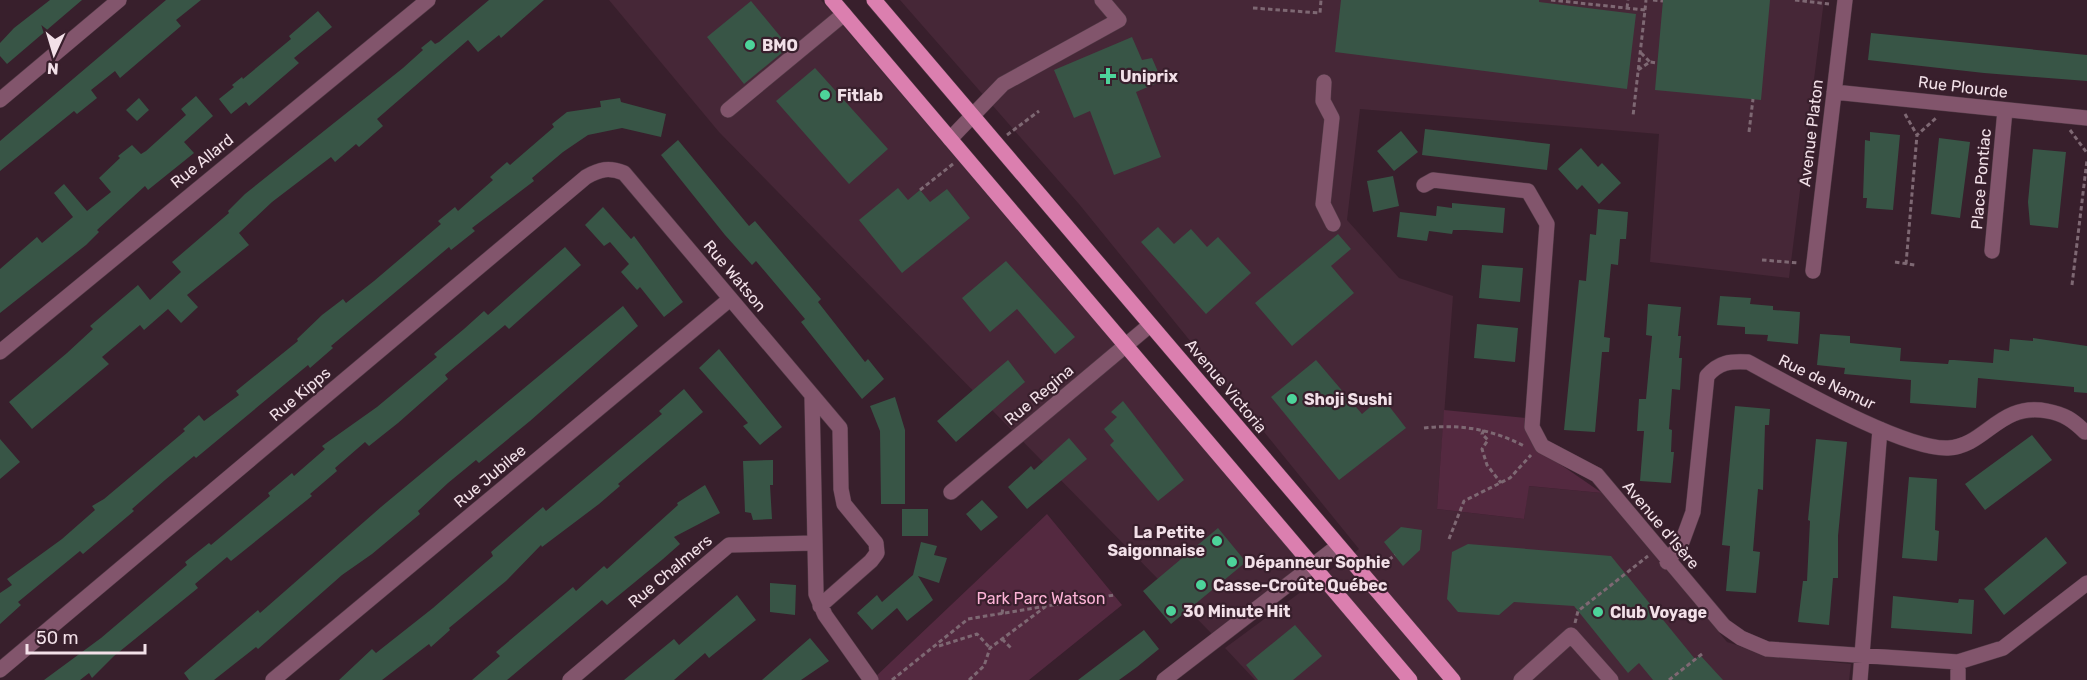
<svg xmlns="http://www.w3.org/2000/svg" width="2087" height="680" font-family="Rubik,sans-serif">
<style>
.built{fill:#462737}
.green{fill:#542940}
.building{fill:#385546}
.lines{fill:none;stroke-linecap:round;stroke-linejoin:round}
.minor-casing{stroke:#523a46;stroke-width:16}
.major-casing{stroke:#523a46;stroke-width:16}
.path{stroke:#7e6873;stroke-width:3;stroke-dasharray:4.5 3;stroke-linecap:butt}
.minor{stroke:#82556c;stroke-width:15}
.major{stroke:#db7faf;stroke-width:15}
.poi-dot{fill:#4dd39a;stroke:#381f2c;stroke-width:2}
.labels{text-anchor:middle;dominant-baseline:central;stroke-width:4.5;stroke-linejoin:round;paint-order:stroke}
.poi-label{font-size:16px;font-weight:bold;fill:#f2e0e8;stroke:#381f2c;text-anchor:start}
.street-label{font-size:16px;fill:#f2e0e8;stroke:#381f2c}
.park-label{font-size:16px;fill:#fdb4d7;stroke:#381f2c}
</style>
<rect width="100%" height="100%" fill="#381f2c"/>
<!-- built -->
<path class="built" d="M609,0H821L1303,565L1212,634L719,132Z
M900,0H1824L1789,278L1650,262L1659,134L1360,109L1347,220L1399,278L1453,296L1437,509L1524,519L1528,486L1602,493L1727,642L1771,656L1851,664L1849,680H1255L1225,648L1359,549L1079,204Z"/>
<!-- green -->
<path class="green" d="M1444,410L1526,418L1541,451L1602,493L1529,486L1524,519L1437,509Z
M1047,514L1122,605L1029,680H872Z"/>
<!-- building -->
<path class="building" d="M50,0H82L7,64L0,56V43L14,28Z
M166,0H201L176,20L181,26L120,78L115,71L91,90L97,98L77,114L74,111L0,171V141Z
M489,0H544L501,38L499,35L478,52L468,40L377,119L383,126L359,147L356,144L335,162L331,157L272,202L239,233L249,245L187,295L198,307L181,323L168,309L144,330L140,325L102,357L109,364L32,429L9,402L67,353L93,329L90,326L138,285L150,300L181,272L172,262L229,213L228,211L245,194L403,68L423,50L421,48L431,40L435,44L439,42Z
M1341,0H1539V2L1636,14L1627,89L1335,52Z
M1663,0H1770L1761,100L1655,90Z
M751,1L789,47L744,84L707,37Z
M318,11L332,27L294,58L299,63L249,106L246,102L231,114L219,99L234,87L232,85L242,77L243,79L291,39L289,36Z
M1871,33L2087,55V81L1984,73L1868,60Z
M1132,37L1142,60L1152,58L1162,81L1136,92L1161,157L1114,175L1090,111L1074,118L1054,70Z
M815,68L888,149L849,184L776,101Z
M196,96L213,116L184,142L194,153L148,190L145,186L97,230L99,232L86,245L0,313V269L37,237L42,243L73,217L54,193L64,184L87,211L111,192L99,178L120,158L118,156L132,145L141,154L146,151L186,115L181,109Z
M139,98L149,110L137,121L126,110Z
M620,98L621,102L666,114L661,137L622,128L588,135L563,152L532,178L534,181L472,228L475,231L451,250L449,247L417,274L331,346L333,348L310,368L308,365L196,458L194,456L165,480L132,509L134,511L83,554L80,551L18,602L21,605L0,624V593L12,585L7,579L62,539L95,510L92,506L104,499L185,431L183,429L199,415L204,421L239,395L236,391L298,341L297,339L322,315L343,299L346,303L374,281L441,224L438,221L455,207L458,211L493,180L490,177L507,162L510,165L554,127L552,124L567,112L601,107L600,101Z
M1425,129L1550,144L1547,170L1422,155Z
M1401,131L1418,152L1394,171L1377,151Z
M1870,132L1900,135L1893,210L1866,208L1867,198H1863L1865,140L1870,141Z
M1939,138L1970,142L1960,218L1931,214Z
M678,140L749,226L755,221L821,299L818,302L865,362L868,359L884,379L862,399L801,322L805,319L756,261L752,265L725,235L661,155Z
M1581,148L1598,167L1602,163L1621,183L1599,204L1582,185L1577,190L1558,169Z
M2033,149L2066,152L2058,228L2030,225L2028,202Z
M1393,176L1399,206L1373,212L1367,181Z
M898,188L908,200L920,190L930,202L947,189L970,218L902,273L859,220Z
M1452,203L1505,208L1503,233L1466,230H1453L1452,234L1429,231L1427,241L1397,237L1400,212L1436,216L1437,206L1452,208Z
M603,207L631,239L634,236L683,302L664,317L640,287L637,290L621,272L629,264L610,242L604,246L585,225Z
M1598,209L1628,212L1626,239H1620L1618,265L1611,264L1604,337L1610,338L1609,352H1602L1595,432L1564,430L1579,280L1586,281L1590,234L1596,235Z
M1158,227L1174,244L1191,229L1207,247L1218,237L1251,273L1206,314L1141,242Z
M1338,234L1351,249L1331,266L1354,293L1292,346L1255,303Z
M565,247L581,265L509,329L505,325L445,375L448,379L398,423L369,446L365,442L335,468L337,471L310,494L312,496L231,561L227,557L195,584L198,588L114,656L92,678L89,673L80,680H44L101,638L187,565L185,562L209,543L211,545L270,496L268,493L292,473L294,476L325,449L322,446L377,407L437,357L434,354L464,329L484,311L488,315Z
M1006,261L1075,337L1055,354L1017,309L990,332L962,298Z
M1482,265L1523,268L1520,302L1479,298Z
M1720,296L1751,298L1750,304L1773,306V310L1800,312L1798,344L1767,341L1768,335L1745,334V327L1717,325Z
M1648,304L1681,307L1678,336H1681L1679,358H1682L1680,390L1672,389L1669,429L1672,430L1671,452H1674L1671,483L1640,481L1644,431H1637L1639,399H1646L1649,367L1652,336L1646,335Z
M623,306L638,326L530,421L479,463L476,460L448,483L418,511L420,514L372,554L342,575L258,649L256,647L214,680H189L184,673L258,610L260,613L381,507Z
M1477,324L1518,328L1515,362L1474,358Z
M1820,334L1850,336V343L1901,348L1900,361L1948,364L1949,360H1954L1993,363L1994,349L2009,351L2010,339L2033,341V338L2087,346V393L2074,392V387L1978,378L1976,408L1910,403L1911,380L1844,374L1845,368L1817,365Z
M719,349L782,427L760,445L743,426L748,423L699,368Z
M1008,360L1025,382L956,442L937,421Z
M1316,360L1362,414L1382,397L1406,428L1339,480L1271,397Z
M684,389L703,412L618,484L620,486L599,504L542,547L541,545L506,581L449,628L450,630L431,647L429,644L382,680H339L372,649L376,653L433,608L493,556L491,552L543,507L546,511L662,414L659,411Z
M895,397L905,430V504H881L880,431L870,406Z
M1123,401L1184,480L1158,501L1110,445L1114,441L1104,429L1117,417L1111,412Z
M1735,406L1770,409L1769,425H1765L1763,490L1758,489L1753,551L1760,552L1756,593L1726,591L1730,546L1722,545Z
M2032,435L2052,460L1985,510L1965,484Z
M1069,438L1087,459L1027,509L1008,487L1031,466L1034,470Z
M0,439L20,462L0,479Z
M1816,439L1847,442L1838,536V578H1833L1829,625L1798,622L1803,581H1807L1810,521L1808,520Z
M773,460V485H770L772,519L753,520L751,513L745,512L743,461Z
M1909,477L1937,479L1935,530L1939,531L1937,561L1902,558Z
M705,485L720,513L674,537L680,544L663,559L607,605L602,600L507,680H472L500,656L496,652L554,603L573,587L576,591L604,566L607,569L678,505L677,503Z
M982,500L998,517L981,531L966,514Z
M902,509H928V536H902Z
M1401,527L1422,530L1420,550L1403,566L1384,542Z
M1218,528L1246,562L1171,624L1143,591Z
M2046,537L2067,563L2004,615L1984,589Z
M921,542L937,546L934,555L947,558L939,583L918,576L933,600L907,621L897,608L872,630L857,613L877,595L882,602L913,575Z
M1468,544L1611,556L1695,659L1700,655L1723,680H1653L1639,663L1628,673L1574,606L1514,602L1499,615L1458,612L1447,599L1452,552Z
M770,583L796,585L795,615L770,612Z
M737,595L756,620L709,658L705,653L674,680H624L674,639L679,645Z
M1893,596L1958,603L1959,599L1974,600L1972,634L1891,628Z
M1295,625L1322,656L1293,680H1258L1246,665Z
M1144,630L1159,649L1137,667L1119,680H1078Z
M810,638L829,661L801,680H762Z"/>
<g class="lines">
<defs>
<path id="minor" d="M1324,82L1323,101L1332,118L1323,204L1333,224
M1834,92L2087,118
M0,100L119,0
M728,110L844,14
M950,139L1003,84L1119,20L1102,0
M1424,185L1433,180L1528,191L1547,224L1532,427L1542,446L1597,475L1724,626L1741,638L1767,649L1958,662L2003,648L2087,583
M1992,251L2005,110
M1813,271L1845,0
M0,352L428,0
M812,396L816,594L825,615L871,680
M951,492L1150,325
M1667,562L1682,542L1693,512L1707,376C1719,362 1730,361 1748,362C1791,385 1904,450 1948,448C1986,446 1999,402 2047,411C2064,414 2073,420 2085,432
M0,670L586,177C600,169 609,167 624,173L840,428L841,489L844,504L876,543L877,553L871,561L820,606
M273,680L730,299
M570,680L729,545L814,543
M1164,680L1338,546
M1521,680L1571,635L1611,680
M1860,680L1880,429
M1958,680V662"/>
<path id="major" d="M832,0L1410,680
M874,0L1453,680"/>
</defs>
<!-- minor casing -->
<use href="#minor" class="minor-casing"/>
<!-- major casing -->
<use href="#major" class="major-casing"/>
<!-- path -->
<path class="path" d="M1551,0L1645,10L1633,116
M1653,0L1663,1
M1795,0L1829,4
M1253,8L1320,13L1321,0
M1627,8L1628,0
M1645,10L1646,0
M1641,53L1650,62
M1638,70L1650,62L1657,63
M1905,114L1917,135
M2070,130L2087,153
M1749,132L1753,99
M1007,135L1039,111
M920,190L953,164
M1762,260L1799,263
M1895,262L1915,265
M1906,264L1917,135L1936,118
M2072,285L2087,160
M1424,428C1459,424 1492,429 1524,446
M1484,430L1482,434L1488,440L1482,449L1487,465L1501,483
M1449,539L1464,501L1510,478L1531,455
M1377,569L1395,555
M1002,614L1003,607
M1575,623L1578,611L1648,556
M1002,639L1011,648
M939,646L977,634L990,648
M892,680L968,619L1114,595
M969,680L984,666L990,648L1045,607
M1669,680L1702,654"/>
<!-- minor -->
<use href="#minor" class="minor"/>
<!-- major -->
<use href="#major" class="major"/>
</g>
<!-- markers -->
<g class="poi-dot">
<circle cx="750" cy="45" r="6"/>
<path d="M1105 67h6v6h6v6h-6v6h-6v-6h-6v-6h6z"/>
<circle cx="825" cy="95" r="6"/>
<circle cx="1292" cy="399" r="6"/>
<circle cx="1217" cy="541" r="6"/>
<circle cx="1232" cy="562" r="6"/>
<circle cx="1201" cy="585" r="6"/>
<circle cx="1171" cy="611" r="6"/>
<circle cx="1598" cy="612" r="6"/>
</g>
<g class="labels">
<!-- poi labels -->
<g class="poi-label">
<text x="762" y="45">BMO</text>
<text x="1120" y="76">Uniprix</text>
<text x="837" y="95">Fitlab</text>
<text x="1304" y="399">Shoji Sushi</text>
<text x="1205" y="532" text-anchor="end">La Petite<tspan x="1205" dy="18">Saigonnaise</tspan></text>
<text x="1244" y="562">Dépanneur Sophie</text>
<text x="1213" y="585">Casse-Croûte Québec</text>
<text x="1183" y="611">30 Minute Hit</text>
<text x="1610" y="612">Club Voyage</text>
</g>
<!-- street labels -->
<g class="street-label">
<text transform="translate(1963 87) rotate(7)">Rue Plourde</text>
<text transform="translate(1811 133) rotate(-83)">Avenue Platon</text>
<text transform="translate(202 161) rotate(-39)">Rue Allard</text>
<text transform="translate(1981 179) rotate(-85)">Place Pontiac</text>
<text transform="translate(735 276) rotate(50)">Rue Watson</text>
<text transform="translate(1827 382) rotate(26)">Rue de Namur</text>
<text transform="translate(1226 386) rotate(50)">Avenue Victoria</text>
<text transform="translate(300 394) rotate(-40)">Rue Kipps</text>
<text transform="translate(1039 395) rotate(-40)">Rue Regina</text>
<text transform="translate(490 476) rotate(-40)">Rue Jubilee</text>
<text transform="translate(1661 525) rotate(50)">Avenue d'Isère</text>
<text transform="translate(670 571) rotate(-40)">Rue Chalmers</text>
</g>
<!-- park labels -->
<g class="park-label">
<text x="1041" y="598">Park Parc Watson</text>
</g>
</g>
<!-- north arrow -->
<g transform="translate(54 54) rotate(184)" stroke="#381f2c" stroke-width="4.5" paint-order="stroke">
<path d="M0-4.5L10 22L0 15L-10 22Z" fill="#f2e0e8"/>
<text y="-9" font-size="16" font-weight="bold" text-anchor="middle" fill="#f2e0e8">N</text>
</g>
<!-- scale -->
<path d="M27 644v9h118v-9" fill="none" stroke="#f2e0e8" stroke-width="3"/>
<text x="36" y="644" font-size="18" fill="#f2e0e8" stroke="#381f2c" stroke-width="4.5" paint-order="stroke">50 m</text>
</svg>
